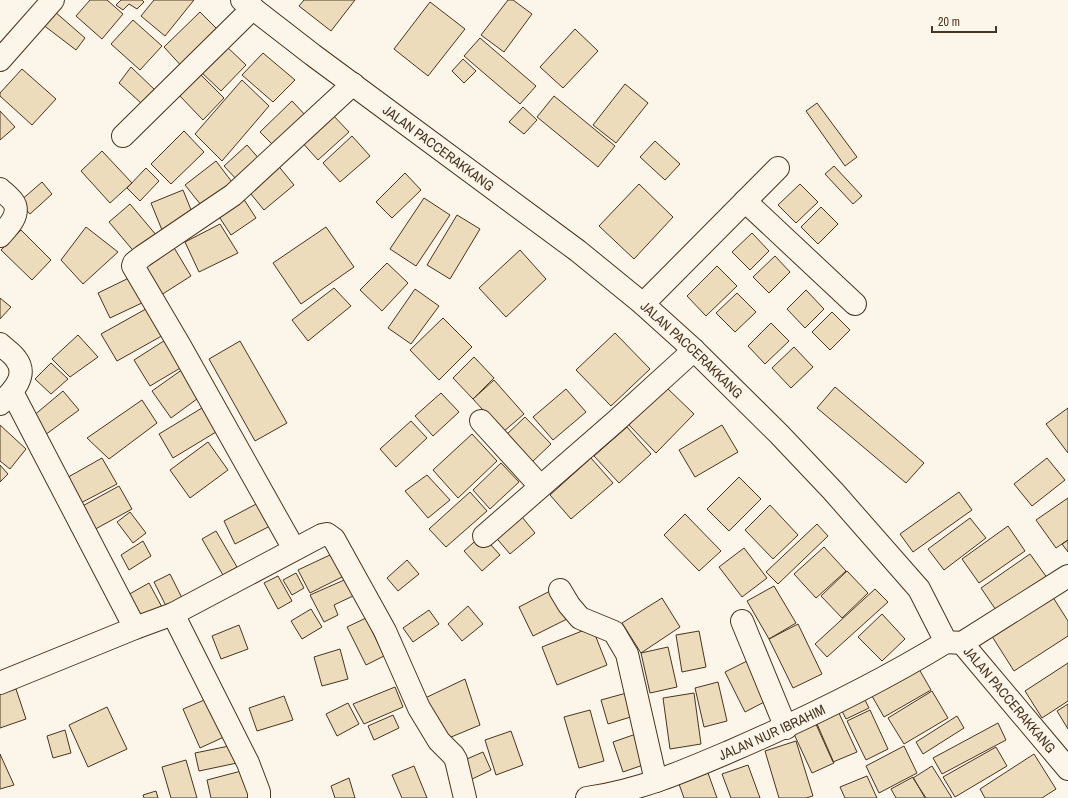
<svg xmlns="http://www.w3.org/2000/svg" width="1068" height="798" font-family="'Archivo Narrow',sans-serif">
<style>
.building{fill:#ecdcbc;stroke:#4a3520}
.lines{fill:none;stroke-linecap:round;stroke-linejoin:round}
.minor-casing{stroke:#4a3520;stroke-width:24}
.major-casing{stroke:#4a3520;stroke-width:24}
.minor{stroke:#fbf6e9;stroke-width:22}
.major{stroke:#fbf6e9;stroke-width:22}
.labels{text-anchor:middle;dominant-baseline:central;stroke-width:3;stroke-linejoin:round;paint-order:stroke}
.street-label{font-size:14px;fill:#4a3520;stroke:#fbf6e9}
</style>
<rect width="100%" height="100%" fill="#fbf6e9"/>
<!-- building -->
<path class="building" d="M90,0H107L123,14L102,39L76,16Z
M121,0H142L144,2L137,9L129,4L123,10L116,5Z
M154,0H194L165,36L141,16Z
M304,0H355L331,31L299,6Z
M508,0H513L532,14L504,52L481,35Z
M430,2L465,29L428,76L394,49Z
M54,11L85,38L76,50L42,24Z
M200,12L222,34L185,70L164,47Z
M133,20L162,46L140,70L111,44Z
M575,29L598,51L563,88L540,67Z
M480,38L536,86L520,104L464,56Z
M225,45L246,65L221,91L200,71Z
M263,53L295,80L273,102L242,75Z
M463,59L476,71L464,83L452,71Z
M131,67L156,91L141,103L119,83Z
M22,69L56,99L32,125L0,96V93Z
M198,72L224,98L203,120L177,93Z
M242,80L269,106L222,161L195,134Z
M625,84L648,103L616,143L593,125Z
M554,96L615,146L598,167L537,117Z
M292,101L307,117L276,148L260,132Z
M817,103L857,157L845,166L806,111Z
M523,107L537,120L524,134L509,122Z
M0,111L15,127L0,140Z
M330,112L349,132L318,160L300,140Z
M184,131L204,152L171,184L151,164Z
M352,136L370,156L340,182L323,163Z
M655,141L680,164L665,180L640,157Z
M247,145L261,161L237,180L224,166Z
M102,151L132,183L110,203L81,171Z
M216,161L235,186L205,210L185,185Z
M276,163L294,185L264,210L246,188Z
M834,166L862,196L853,204L825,174Z
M146,168L159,181L140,201L127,188Z
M405,173L421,190L392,218L376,202Z
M42,182L52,194L30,214L19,202Z
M639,184L673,217L634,259L599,226Z
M800,184L818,202L796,223L778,205Z
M183,190L194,217L162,230L151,203Z
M241,195L256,218L231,235L216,212Z
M424,198L450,215L416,266L390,249Z
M130,204L157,236L136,254L109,222Z
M821,207L838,224L818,244L801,227Z
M457,215L480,229L450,279L427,265Z
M220,224L238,253L199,272L185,242Z
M86,227L118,252L83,284L61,260Z
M326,227L354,267L301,304L273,263Z
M21,230L51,260L32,280L1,250Z
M752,233L769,251L750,270L732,252Z
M170,241L191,276L161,295L141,262Z
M520,250L546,279L506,317L479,288Z
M775,256L790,272L769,293L753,277Z
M387,263L408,283L382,311L360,290Z
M717,266L737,286L706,316L687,296Z
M131,277L144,302L110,318L98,293Z
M334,288L351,306L308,341L292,320Z
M415,289L439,306L411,344L388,328Z
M806,290L824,309L805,328L787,309Z
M737,293L756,312L735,332L716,313Z
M0,298L11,307L0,319Z
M153,305L167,333L117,361L101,334Z
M832,312L850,330L830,350L812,332Z
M443,318L472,347L439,380L410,350Z
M771,323L789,341L765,364L748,346Z
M615,333L650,369L611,406L576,370Z
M78,335L98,357L70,377L52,359Z
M170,337L187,364L150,386L134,360Z
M240,341L287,423L255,441L209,359Z
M794,347L813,367L791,388L772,368Z
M474,357L494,378L473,399L453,378Z
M51,363L68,379L51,394L35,379Z
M183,369L201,396L171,418L152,391Z
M494,380L524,414L503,432L473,399Z
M666,387L694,414L656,453L629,425Z
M835,387L924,463L906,483L817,408Z
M566,389L586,412L553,440L533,417Z
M63,391L79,410L45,435L32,417Z
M441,393L459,412L433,436L415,416Z
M142,400L157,423L109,459L87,438Z
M202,408L216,432L173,458L159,434Z
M1068,408V453L1046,424Z
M525,417L551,444L531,463L505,436Z
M411,421L427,438L396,467L380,449Z
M0,425L26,449L10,469L0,461Z
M722,425L738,452L695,477L679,450Z
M627,427L651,454L619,483L594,456Z
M472,434L497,461L458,498L433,470Z
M208,442L228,470L190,498L170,470Z
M102,458L117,484L77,505L63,480Z
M591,458L613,483L571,519L550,495Z
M1047,458L1065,480L1032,506L1014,484Z
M501,463L519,482L490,509L473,490Z
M0,465L8,474L0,482Z
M427,475L450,500L428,518L405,491Z
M739,477L761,499L729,531L707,509Z
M119,486L132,509L90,532L77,509Z
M470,492L487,511L446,547L429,529Z
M959,492L972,510L913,552L900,534Z
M1068,498V540L1056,548L1036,520Z
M262,501L274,524L235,544L224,521Z
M770,505L798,535L773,559L745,530Z
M130,512L146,533L133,543L117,522Z
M518,512L535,533L510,554L493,534Z
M685,514L721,551L699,571L664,535Z
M970,518L986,538L944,570L928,549Z
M817,524L828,536L778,584L766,572Z
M1008,526L1025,551L979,583L962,559Z
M216,531L237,567L223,575L202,539Z
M482,535L500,555L482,571L464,551Z
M1068,540V552L1062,544Z
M143,541L151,556L129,570L121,555Z
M824,547L846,571L816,598L794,574Z
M744,548L767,578L742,597L719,567Z
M332,554L344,576L310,593L298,570Z
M1030,554L1048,579L998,613L981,588Z
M407,560L419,574L398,591L387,578Z
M847,571L868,593L842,618L821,596Z
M296,573L304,588L292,595L283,580Z
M170,574L185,604L169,612L154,582Z
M278,576L292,601L278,609L264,583Z
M351,577L355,595L334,605L338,615L324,622L310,595Z
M149,583L163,609L141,622L126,596Z
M774,586L796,623L769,639L747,601Z
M554,589L569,618L533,636L519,607Z
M875,589L888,602L827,657L815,644Z
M1049,591L1068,621V636L1014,671L988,630Z
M662,598L680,627L641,653L622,623Z
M468,606L483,624L462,641L448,624Z
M311,609L322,627L302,639L291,621Z
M429,610L439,624L413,642L403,628Z
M882,614L905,639L882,661L858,637Z
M366,618L384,656L366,665L347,627Z
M798,624L822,674L793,688L769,639Z
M239,625L248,649L221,659L212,636Z
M592,627L607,665L557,685L542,647Z
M699,631L706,667L682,672L676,635Z
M668,647L677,687L650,693L641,653Z
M340,649L348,679L322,686L314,657Z
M753,658L772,698L745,712L725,672Z
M1068,663V701L1042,718L1025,691Z
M919,669L931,690L884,717L872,696Z
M465,679L480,725L444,740L421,700Z
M718,682L727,721L704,727L695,688Z
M395,687L403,707L364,724L353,704Z
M16,689L26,719L0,728V694Z
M932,691L948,718L904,744L888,718Z
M630,692L637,715L608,724L601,700Z
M694,693L701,744L670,749L663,698Z
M284,696L293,720L257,731L249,708Z
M863,696L869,708L846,719L840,707Z
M209,698L226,736L200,748L183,709Z
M348,703L359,724L337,736L326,714Z
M1068,704V729L1057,711Z
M107,707L127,749L88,767L69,725Z
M590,710L604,761L579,768L564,717Z
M870,710L888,749L866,760L847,721Z
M838,711L857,752L833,762L815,722Z
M393,715L399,728L374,740L368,726Z
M957,716L964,728L923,754L916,742Z
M998,723L1006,740L942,774L933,758Z
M817,724L834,763L812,773L794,734Z
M65,730L71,753L53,758L47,736Z
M511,731L523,765L496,775L485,740Z
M636,734L646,764L623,772L613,742Z
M796,741L813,796L806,798H779L765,751Z
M234,745L237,763L199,771L195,753Z
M904,746L917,773L879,793L866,766Z
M996,747L1007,766L955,797L943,777Z
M483,752L491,770L468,781L460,762Z
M0,754L14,785L0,789Z
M1034,754L1056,789L1042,798H985L980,789Z
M186,760L197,798H171L162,767Z
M748,765L760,798H731L722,774Z
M414,766L427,798H402L392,775Z
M932,766L952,798H926L913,778Z
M245,770L251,798H211L207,780Z
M708,773L717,798H684L679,784Z
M867,776L877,798H845L840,787Z
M913,777L925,798H896L891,789Z
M349,778L355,798H335L331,786Z
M156,791L158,798H144L143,795Z"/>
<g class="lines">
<defs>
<g id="minor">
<path d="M0,60L53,0"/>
<path d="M123,136L253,8"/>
<path d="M0,189C4,193 13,199 15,205C19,217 7,228 0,236"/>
<path d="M745,201L855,304"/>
<path d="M643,304L778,168"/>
<path d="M0,344C5,349 12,353 16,359C29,376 12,392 0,404"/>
<path d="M481,421L540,486"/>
<path d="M484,536L616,421L694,350"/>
<path d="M294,549L180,346L133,266L134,263L143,256L233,195L353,84"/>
<path d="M560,590L569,605L580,618L614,632L627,654L656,781"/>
<path d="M173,614L248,763L259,792V798"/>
<path d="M742,621L786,728"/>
<path d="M135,628L173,614L322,535L327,534L334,539L385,631L419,708L439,741L453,755L456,760L465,798"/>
<path d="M962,643L1068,576"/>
<path d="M0,683L135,628L12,392"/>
<path id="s1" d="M587,798C641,790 682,772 731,751C805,719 877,684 946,642"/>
</g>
<g id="major">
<path id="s2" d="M242,0L313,55L578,251L643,304L694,350L779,434L833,491L919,589L946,642L962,643L1068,769"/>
</g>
</defs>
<!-- minor casing -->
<use href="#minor" class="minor-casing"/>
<!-- major casing -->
<use href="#major" class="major-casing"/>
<!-- minor -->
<use href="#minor" class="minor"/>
<!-- major -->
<use href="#major" class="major"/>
</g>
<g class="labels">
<!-- street labels -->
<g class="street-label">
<text stroke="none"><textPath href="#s2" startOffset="246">JALAN PACCERAKKANG</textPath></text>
<text stroke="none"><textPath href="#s2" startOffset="570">JALAN PACCERAKKANG</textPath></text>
<text stroke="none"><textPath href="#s2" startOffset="1050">JALAN PACCERAKKANG</textPath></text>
<text stroke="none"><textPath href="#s1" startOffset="197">JALAN NUR IBRAHIM</textPath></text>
</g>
</g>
<!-- scale -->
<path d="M932 26v6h64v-6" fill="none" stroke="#4a3520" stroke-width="2"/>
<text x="938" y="26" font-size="12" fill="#4a3520" stroke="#fbf6e9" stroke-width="3" paint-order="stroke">20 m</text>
</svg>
